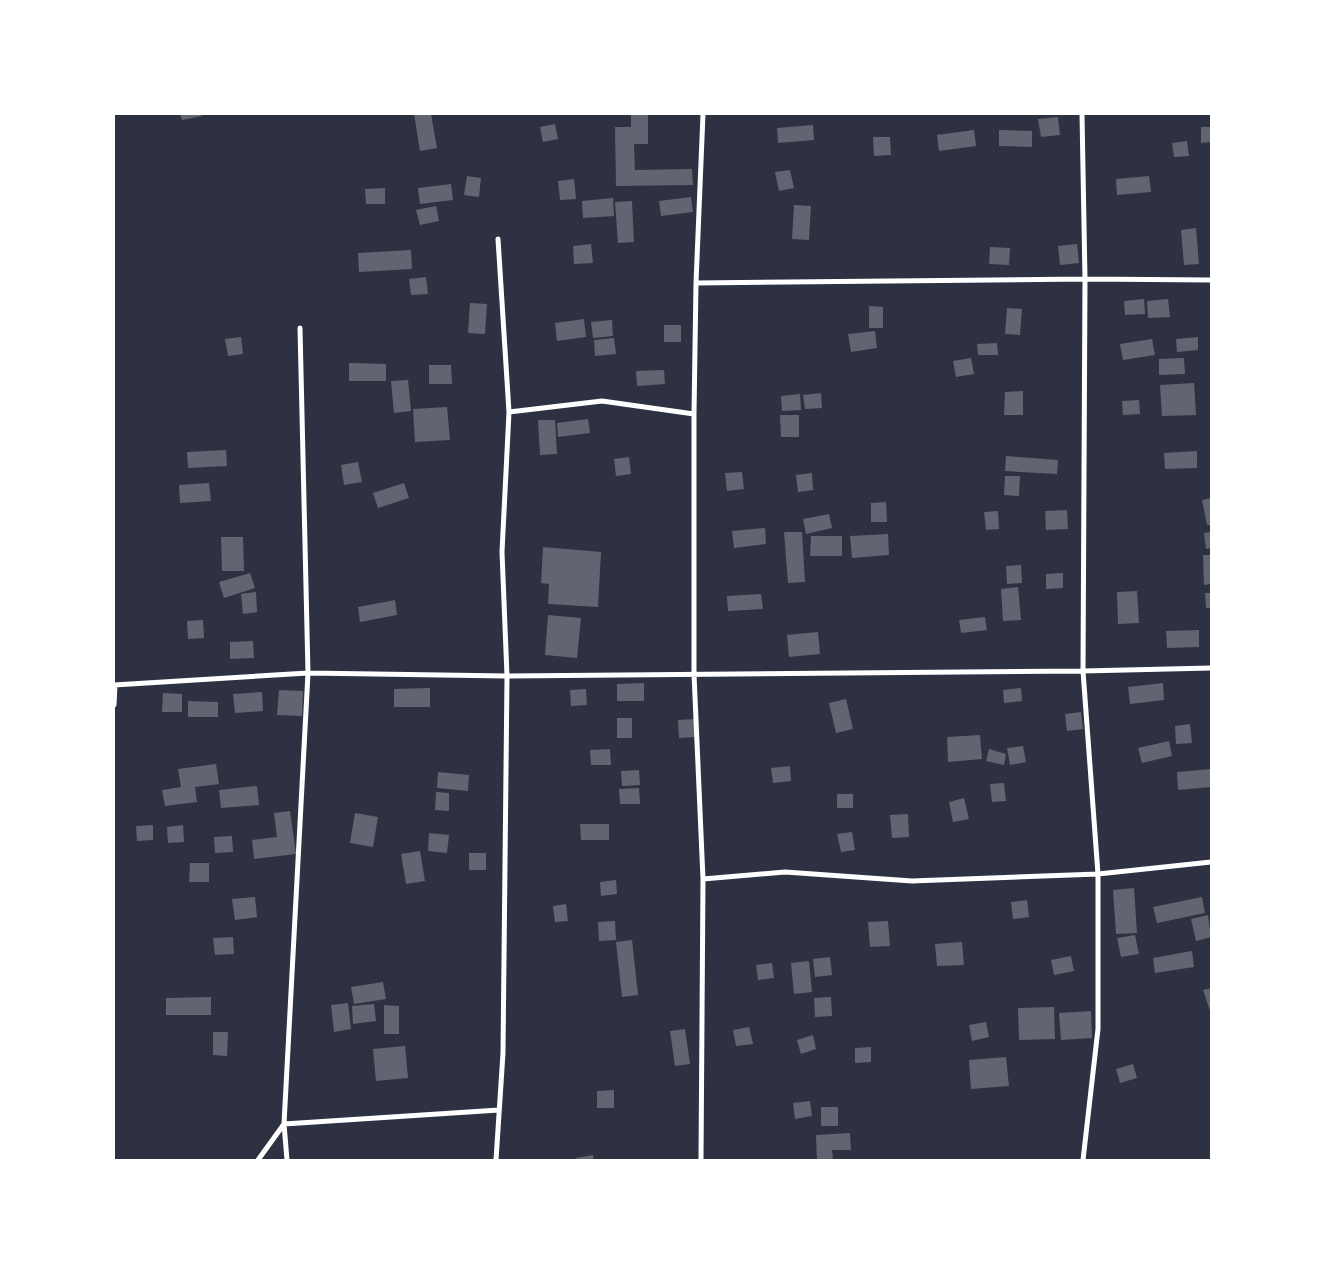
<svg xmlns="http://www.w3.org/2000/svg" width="1325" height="1274" font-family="'Titillium Web',sans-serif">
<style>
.building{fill:#626471}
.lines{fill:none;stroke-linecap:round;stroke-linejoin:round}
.minor{stroke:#fff;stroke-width:5}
</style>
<rect width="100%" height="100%" fill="#2d3142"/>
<!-- building -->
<path class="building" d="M180,114H201L202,116L182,120Z
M414,114H431L437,148L420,151Z
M631,114H648V144H634L635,170L692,169L693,185L616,186L615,127H631Z
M1058,117L1060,135L1041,137L1038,119Z
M555,124L558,139L543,142L540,127Z
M813,125L814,140L778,143L777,128Z
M1201,127H1211V142L1201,143Z
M974,130L976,146L939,151L937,135Z
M999,130L1032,131V147L999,146Z
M873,137H890L891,155L874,156Z
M1187,141L1189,156L1174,157L1172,143Z
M790,170L794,188L779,191L775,172Z
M467,176L481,178L479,197L464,195Z
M1149,176L1151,192L1117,195L1116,179Z
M574,179L576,199L560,200L558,181Z
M451,184L453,200L420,204L418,188Z
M385,188V204H366L365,189Z
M691,197L693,212L661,216L659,201Z
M613,198L614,216L583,218L582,201Z
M632,201L634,242L618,243L615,202Z
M794,205L811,206L809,240L792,239Z
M436,206L439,221L420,225L416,210Z
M1196,228L1199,264L1184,265L1181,230Z
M591,244L593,263L574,264L573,246Z
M1077,244L1079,263L1060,265L1058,246Z
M990,247L1010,248L1009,265L989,264Z
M411,250L412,269L359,272L358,253Z
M426,277L428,294L411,295L409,279Z
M1144,299L1145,314L1125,315L1124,301Z
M1168,299L1170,317L1148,318L1147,301Z
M470,303L487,304L485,334L468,333Z
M869,306L883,307V328H869Z
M1007,308L1022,309L1020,335L1005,334Z
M584,319L586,337L557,341L555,323Z
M612,320L613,336L593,338L591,322Z
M664,325H681V342H664Z
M875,331L877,348L851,352L848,334Z
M241,337L243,354L228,356L225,339Z
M1198,337V350L1177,352L1176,339Z
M614,338L616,354L595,356L594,340Z
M1152,339L1155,355L1123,360L1120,344Z
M997,343L998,355H978L977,344Z
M971,358L974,374L956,377L953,361Z
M1184,358L1185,374L1159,375V359Z
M349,363L386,364V381H349Z
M429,365H451L452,384H429Z
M664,370L665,384L637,386L636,371Z
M408,380L411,411L394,413L391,381Z
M1194,383L1196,415L1162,416L1160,385Z
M1023,391V415H1004L1005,392Z
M821,393L822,408L805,409L803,395Z
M800,394L801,410L782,411L781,396Z
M1139,400L1140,414L1123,415L1122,401Z
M447,407L450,440L415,442L413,409Z
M780,415H799V437H781Z
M588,419L590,433L558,437L557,423Z
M538,420H555L557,454L540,455Z
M226,450L227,466L188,468L187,452Z
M1197,451V468L1165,469L1164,453Z
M1006,456L1058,460L1057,474L1005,471Z
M629,457L631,474L616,476L614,459Z
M358,462L362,482L344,485L341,465Z
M742,472L744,489L727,491L725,473Z
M812,473L813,490L798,492L796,475Z
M1005,476H1020L1019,496L1004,495Z
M209,483L211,501L180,503L179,485Z
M404,483L409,498L378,508L373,493Z
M1211,498V525H1207L1202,500Z
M886,502L887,522H871V503Z
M1067,510L1068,529L1046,530L1045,511Z
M998,511L999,529L986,530L984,512Z
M829,514L832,528L806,534L803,519Z
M765,528L766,544L734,548L732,531Z
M784,532H802L805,582L788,583Z
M1211,532V548L1206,549L1204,533Z
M888,534L889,555L852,558L850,536Z
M811,536H842V556H810Z
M221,537H243L244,571H222Z
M543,547L601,552L598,607L548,604L549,584L541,583Z
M1203,555H1211V584L1204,585Z
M1021,565L1022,583L1007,584L1006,566Z
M250,573L255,588L224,598L219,582Z
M1063,573V588L1046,589V574Z
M1018,587L1021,620L1003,621L1001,589Z
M1137,591L1139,623L1118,624L1117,592Z
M256,592L257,612L243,614L241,594Z
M1205,593H1211V608H1206Z
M761,594L763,609L728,611L727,596Z
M395,600L397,615L360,622L358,607Z
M548,615L581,618L577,658L545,655Z
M985,617L987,630L961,633L959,620Z
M203,620L204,638L188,639L187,621Z
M1199,630V647L1167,648L1166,631Z
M818,632L820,654L789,657L787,635Z
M253,641L254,658L230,659V642Z
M644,683V701H617V684Z
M1163,683L1164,700L1130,704L1128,687Z
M430,688V707H394V689Z
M1021,688L1022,701L1004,703L1003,690Z
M586,689L587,705L571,706L570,690Z
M279,690L303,691L302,716L277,715Z
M262,692L263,711L235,713L233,694Z
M163,693L182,694V712H162Z
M846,699L853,729L836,733L829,703Z
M188,701L218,702V717H188Z
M1081,712L1083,729L1067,731L1065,714Z
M617,718H632V738H617Z
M695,719V737L679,738L678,720Z
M1190,724L1192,743L1176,744L1175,726Z
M980,735L982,759L948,762L947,737Z
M1169,741L1172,756L1142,763L1138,748Z
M1023,746L1026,762L1010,765L1007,748Z
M610,749L611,765H591L590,750Z
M989,749L1006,754L1004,765L986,761Z
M216,764L219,784L195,787L197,802L165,806L162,790L181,787L178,769Z
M790,766L791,781L773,783L771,768Z
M1211,769V787L1178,790L1177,772Z
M639,770L640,785L622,786L621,771Z
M438,772L469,775L468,791L437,788Z
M1004,783L1006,801L992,802L990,784Z
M257,786L259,805L221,808L219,790Z
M639,788L640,804H620L619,789Z
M436,792L449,793V811L435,810Z
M837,794H853V808H837Z
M964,798L969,819L953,822L949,802Z
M290,811L296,854L254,859L252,840L277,837L274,813Z
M355,813L378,817L373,847L350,843Z
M908,814L909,837L892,838L890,815Z
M580,824H609V840H581Z
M153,825V840L137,841L136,826Z
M183,825L184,842L168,843L167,827Z
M852,832L855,850L841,852L837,834Z
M429,833L449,835L447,853L428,851Z
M232,836L233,852L215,853L214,837Z
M420,851L425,881L406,884L401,854Z
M469,853H486V870H469Z
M190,863H209V882H189Z
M616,880L617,894L601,896L600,882Z
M1134,888L1137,933L1116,934L1113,890Z
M255,897L257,917L235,920L232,899Z
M1202,897L1205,913L1157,923L1153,907Z
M1027,900L1029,917L1013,919L1011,902Z
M566,904L568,921L555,922L553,906Z
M1208,915L1211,937L1196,941L1191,919Z
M615,921L616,940L599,941L598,922Z
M888,921L890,946L870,947L868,922Z
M1135,935L1139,954L1121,957L1117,938Z
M233,937L234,954L215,955L213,938Z
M632,940L638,995L622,997L616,942Z
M962,942L964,965L937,966L935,944Z
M1192,951L1194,967L1155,973L1153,958Z
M1071,956L1074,971L1054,975L1051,960Z
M830,957L832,975L815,977L813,959Z
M809,961L812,992L794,994L791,963Z
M772,963L774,978L758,980L756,965Z
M383,982L386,999L354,1004L351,987Z
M1211,988V1014L1203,990Z
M211,997V1015H166V998Z
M831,997L832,1016L815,1017L814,998Z
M348,1003L351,1029L334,1032L331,1005Z
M374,1004L376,1021L353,1024L352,1006Z
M384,1005L399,1006V1034H384Z
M1054,1007L1055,1039L1019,1040L1018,1008Z
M1091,1011L1092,1038L1061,1040L1059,1013Z
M986,1022L989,1037L972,1041L969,1025Z
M749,1027L753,1044L736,1046L733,1030Z
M685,1029L690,1064L675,1066L670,1031Z
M213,1032H228L227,1056L213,1055Z
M813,1035L816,1049L801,1054L797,1040Z
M405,1046L408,1078L376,1081L373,1049Z
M871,1047V1062L855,1063V1048Z
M1006,1057L1009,1086L971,1089L969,1060Z
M1133,1064L1137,1078L1120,1083L1116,1069Z
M614,1090V1108H597V1091Z
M810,1101L812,1116L795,1119L793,1103Z
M821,1107H838V1126H821Z
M850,1133L851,1150H832L833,1160H817L816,1135Z
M593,1155L594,1160H576V1158Z"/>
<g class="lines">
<!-- minor -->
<path class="minor" d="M1082,114L1085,279L1083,671L1098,874V1029L1083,1160
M696,283L1085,279L1211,280
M509,412L602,401L694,414
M114,685L308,673L507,676L1083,671L1211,668
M114,705L115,685
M703,879L785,872L912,881L1098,874L1211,862
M258,1160L284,1124L499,1110
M287,1160L284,1124L308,673L300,328
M496,1160L503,1053L507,676L502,552L509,412L498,239
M701,1160L703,879L694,674V414L696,283L703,114"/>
</g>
<!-- border -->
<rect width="1325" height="1274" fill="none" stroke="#ffffff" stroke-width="230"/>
</svg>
